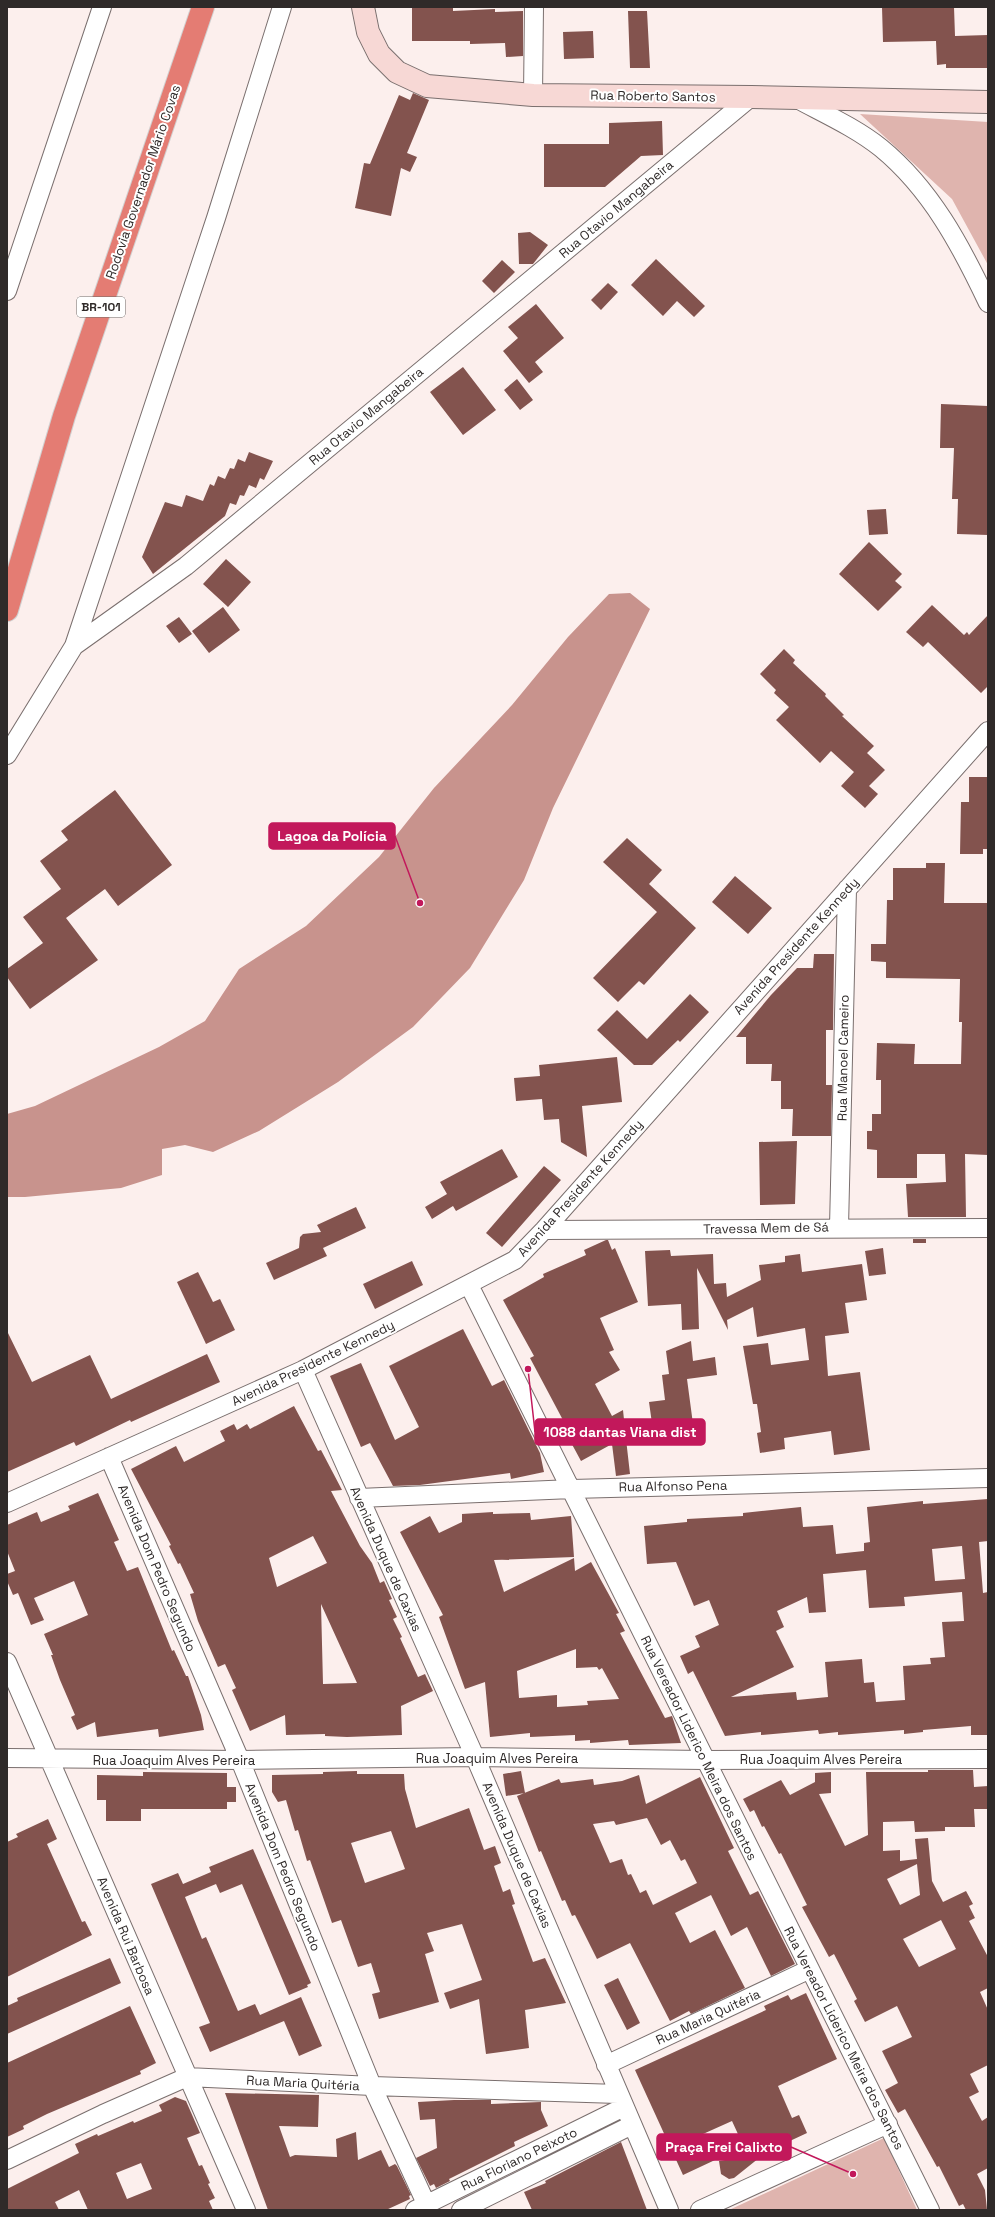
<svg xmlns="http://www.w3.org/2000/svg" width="995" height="2217" font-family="'Space Grotesk',sans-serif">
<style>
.green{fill:#dfb4ae}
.water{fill:#c8938d}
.building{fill:#83534e;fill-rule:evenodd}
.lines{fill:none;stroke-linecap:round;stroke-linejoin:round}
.street-casing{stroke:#7a6f6e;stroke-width:20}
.secondary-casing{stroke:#7a6f6e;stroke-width:24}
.highway-casing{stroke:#d1d0d0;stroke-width:24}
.street{stroke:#fff;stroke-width:18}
.secondary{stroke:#f7d8d5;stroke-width:22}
.highway{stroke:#e47c73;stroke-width:22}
.labels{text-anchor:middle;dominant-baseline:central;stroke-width:4;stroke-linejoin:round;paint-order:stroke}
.shield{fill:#fff;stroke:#6d6a69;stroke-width:1}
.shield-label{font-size:12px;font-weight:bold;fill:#2f2a29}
.street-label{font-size:13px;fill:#2f2a29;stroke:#fff}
.leader{fill:none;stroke:#c2185b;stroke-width:1.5}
.callout-dot{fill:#c2185b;stroke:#fff;stroke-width:1.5}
.callout{fill:#c2185b;stroke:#c2185b;stroke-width:1.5}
.callout-label{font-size:14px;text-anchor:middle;font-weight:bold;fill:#fff}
</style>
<rect width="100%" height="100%" fill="#fcefed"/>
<!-- green -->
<path class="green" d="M860,114L988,122V265L952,199Z
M884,2138L917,2210H729Z"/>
<!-- water -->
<path class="water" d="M630,593L650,609L553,808L524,880L470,968L413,1027L338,1082L259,1131L213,1152L185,1145L162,1149V1175L121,1188L25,1197H7V1114L35,1106L159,1047L205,1021L239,969L306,926L379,857L434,788L512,705L568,637L609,594Z"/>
<!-- building -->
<path class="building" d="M412,7H453V11L495,9V12L523,11V56L506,57L505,43L470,44V41H412Z
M882,7H954L955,36L988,35V68H946V64L937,65L936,41L883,42Z
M628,11H647L650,68H630Z
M593,31L594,58L564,59L563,32Z
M413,93L429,100L407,153L417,157L410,172L401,168L391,216L355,208L364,163L370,164L399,95L410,100Z
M662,121L663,155L641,156L605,187H544V144H609V123Z
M530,232L548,245L533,264H519L518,233Z
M656,259L705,306L694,317L677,301L663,316L631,285Z
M502,260L515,272L494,293L482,281Z
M608,283L618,292L601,310L591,300Z
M536,304L564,338L535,362L543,372L529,383L503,351L518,338L508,327Z
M463,367L496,410L463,435L430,392Z
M517,379L533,400L520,410L504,390Z
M941,404L988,406V535L957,534L958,499H952L954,448H940Z
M249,452L273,461L264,480L260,478L256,488L249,485L244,496L240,495L236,505L230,503L225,516L153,574L142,557L165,502L182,507L186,495L203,501L210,484L214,486L218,476L225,479L230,468L234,469L238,459L245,462Z
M886,509L888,534L869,535L867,510Z
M869,542L902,574L895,581L902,587L878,611L839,574Z
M226,559L251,582L228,607L203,584Z
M932,605L964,635L967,632L969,635L988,615V686L981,693L928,642L923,647L906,632Z
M223,607L240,630L209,653L192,631Z
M179,617L192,634L179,643L166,626Z
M784,649L795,660L793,663L826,694L825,696L844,715L842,716L874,746L867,753L885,770L869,786L878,794L865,808L841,786L854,772L831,751L820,763L776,720L789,707L774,693L776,690L760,674Z
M969,777H988V849H983V854H960L961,802H969Z
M115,790L172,865L118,906L105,889L66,918L98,960L30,1009L7,977V969L43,943L23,917L61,889L40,861L68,840L61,831Z
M627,838L662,870L649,884L696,928L644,985L639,981L618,1002L593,978L657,912L603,862Z
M926,863H945L944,903H988V1155L965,1154L966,1217H908L906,1184L946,1182L945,1154H917V1178H877V1150L867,1149V1131H872V1114H881V1080H876L877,1043L915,1044L914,1064H961L962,1022H959L960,979L886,978V962L871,961V944H886L887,900H893V868H926Z
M735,876L772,908L748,934L712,902Z
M814,954H834L833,1030H826V1085H832L831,1136H792L793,1109H781V1081H771L772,1064H746V1037H736L771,995L797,968H813Z
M690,994L709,1012L680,1042L678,1040L652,1065H634L597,1030L617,1010L647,1039Z
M617,1057L622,1102L582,1106L587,1157L561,1142L559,1119L544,1120L542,1099L516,1101L514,1078L540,1076L539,1065Z
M797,1141L795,1204L760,1205L759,1142Z
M502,1149L518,1177L456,1211L453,1206L432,1219L425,1207L447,1194L440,1182Z
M544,1166L561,1180L502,1247L486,1233Z
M356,1207L366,1228L323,1248L327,1256L274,1280L266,1263L299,1248L300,1237L303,1234L321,1232L317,1225Z
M913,1239H926V1243H913Z
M606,1240H608L612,1250L615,1248L638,1302L600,1318L614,1350L609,1352L620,1370L595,1384L612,1416L623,1410L626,1439L630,1474L616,1476L612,1444L581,1461L561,1424L564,1422L530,1358L534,1356L503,1300L544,1277L543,1274L586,1255L584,1250Z
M883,1248L886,1274L869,1276L865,1251Z
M670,1250L671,1256L713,1254L714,1284L726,1283L727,1297L761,1280L759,1265L785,1262V1256L800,1254L802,1272L862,1264L867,1300L845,1303L849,1333L825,1336L828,1376L860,1372L870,1450L834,1455L831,1431L784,1438L785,1449L760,1453L757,1433L761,1432L757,1404H753L743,1346L768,1343L771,1365L809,1360L805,1328L757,1337L753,1307L727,1320L728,1330L697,1268L699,1329L682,1330L681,1304L648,1306L645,1251Z
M412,1261L423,1285L375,1309L363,1284Z
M198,1272L213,1302L220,1299L235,1330L206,1344L177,1282Z
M463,1329L492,1386L504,1380L540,1453L544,1472L511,1479L510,1473L420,1485L393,1486L370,1443L361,1447L330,1376L361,1363L395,1440L419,1427L389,1366Z
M7,1331L32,1382L90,1355L111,1399L207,1354L220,1382L131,1422L130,1420L76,1446L74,1442L7,1472Z
M691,1341L693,1361L715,1357L717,1375L687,1379L695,1439L655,1445L649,1402L665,1400L662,1375L669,1374L666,1351Z
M294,1406L318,1451L321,1450L342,1490L331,1491L360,1546L372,1563L380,1583L384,1581L392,1599L389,1600L397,1617L393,1619L402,1637L400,1638L418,1677L425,1674L433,1691L401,1706L402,1735L347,1737L325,1736V1734L286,1735L285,1715L250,1731L232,1690L236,1688L225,1664L218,1667L198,1621L190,1594L194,1593L180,1563L178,1564L169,1546L171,1545L131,1469L176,1446L184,1462L225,1441L220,1431L234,1424L237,1430L247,1424L250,1429ZM313,1536L327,1563L277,1587L269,1558ZM321,1604L357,1683L323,1684Z
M98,1493L119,1540L114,1542L127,1571L138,1567L172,1651L174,1650L186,1676H188L201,1715L204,1730L159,1737L158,1729L97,1737L95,1722L77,1730L71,1717L75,1715L60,1680L51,1655H53L44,1634L88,1615L74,1581L34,1598L44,1620L31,1625L18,1593L13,1595L7,1581V1574L15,1571L7,1551V1525L37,1512L41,1522L70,1510L68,1506Z
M988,1499V1541L979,1542L983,1593L988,1592V1735H971V1726L923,1730V1732L904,1734V1730L838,1735V1732L819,1734L818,1730L761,1735V1732L725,1736L693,1671L688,1674L680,1656L700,1647L695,1636L719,1625L709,1600L694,1606L676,1562L647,1564L644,1526L687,1522V1519L743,1516V1513L801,1507L803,1527L833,1525L836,1554L864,1551V1543L870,1542L867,1507L923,1501V1504ZM962,1546L965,1579L935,1581L932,1549ZM866,1570L869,1608L905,1606L904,1597L962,1592L964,1621L942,1622L945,1657L930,1658L931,1664L903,1666L905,1700L876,1702L874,1682L864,1683L862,1659L825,1662L828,1697L797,1700L796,1692L731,1697L794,1667L776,1631L784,1627L777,1611L807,1597L809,1613L826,1612L823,1574Z
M493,1512V1514L530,1513L531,1520L571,1516L574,1557L494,1560L504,1592L574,1558L575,1571L591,1562L619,1613L616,1614L625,1631L620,1633L665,1718L672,1716L681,1743L629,1745L628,1740L590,1743V1740L575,1741V1735L530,1737V1733L490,1737L485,1682L465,1689L439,1617L443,1615L400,1532L430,1516L439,1533L462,1522V1514ZM576,1649V1668L597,1667L599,1670L602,1668L619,1699L587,1701L588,1705L557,1707V1695L519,1698L517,1671Z
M928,1770H973L974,1787L988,1786V1809H974L975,1827H945V1831L915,1832L914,1821L883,1822V1851L900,1850V1861L917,1859L915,1839L928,1838L932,1881L943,1902L966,1891L973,1904L969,1906L975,1918L969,1921L988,1957V1988L980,1992L988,2010V2065L970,2074L979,2092L969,2097L982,2121L988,2117V2168L977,2174L985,2190L987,2210H966L963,2204L959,2206L939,2166L937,2167L905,2109L898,2113L885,2090L898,2083L882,2051L912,2037L897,2006L865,2022L854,2001L857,1999L834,1954L829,1957L802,1907L807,1905L781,1853L779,1854L764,1826L762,1827L754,1810L750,1812L743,1799L781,1780L790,1795L815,1782V1773L831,1772V1793L819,1794L845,1846L868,1835L866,1772H928ZM917,1864L920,1895L900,1905L887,1879ZM941,1920L956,1949L919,1967L903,1939Z
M357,1771V1774H404L405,1789L416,1828L469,1808L484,1850L495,1846L501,1863L494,1866L503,1892L510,1889L515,1904L512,1905L533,1962L545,1958L566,2003L525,2010L529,2048L486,2054L479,1999L450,2009L444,1993L482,1980L462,1924L427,1933L434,1951L425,1954L439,2002L379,2019L372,1994L380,1992L371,1963L358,1967L341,1920L332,1923L310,1860L307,1861L298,1830L295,1831L286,1800L278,1802L272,1792V1775L323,1774V1772ZM391,1831L405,1869L365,1883L351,1843Z
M521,1771L525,1793L506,1796L503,1774Z
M143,1772L227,1773V1787H236V1802H227V1809H141V1821H106V1800H97V1775L143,1776Z
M639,1775L646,1804L700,1777L734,1848L728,1851L750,1895L758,1891L795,1964L771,1976L747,1927L731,1936L711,1895L675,1913L690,1943L715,1930L745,1988L691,2014L689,2011L670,2021L630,1943L597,1959L575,1915L572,1916L565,1900L562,1901L541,1851L539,1852L517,1796L559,1779L561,1783L593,1779L594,1785L622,1781ZM647,1818L661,1845L670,1840L681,1861L685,1859L697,1883L653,1905L646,1890L640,1893L631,1874L628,1875L622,1859L610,1863L593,1824L614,1821L616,1825Z
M48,1819L57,1839L47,1844L82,1922L85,1921L92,1935L7,1977V1842L18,1837L16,1834Z
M253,1849L311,1983L307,1985L308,1987L289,1995L242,1884L220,1893L216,1884L185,1897L202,1939L206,1937L238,2011L255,2004L260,2015L301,1997L322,2046L299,2056L284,2021L210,2052L199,2027L210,2023L151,1884L178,1873L183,1884L211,1872L209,1867Z
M110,1958L121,1983L7,2034V2006L18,2001L17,1998Z
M618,1978L640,2023L627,2030L604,1985Z
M806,1993L837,2059L778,2086L792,2118L799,2115L807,2133L760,2155L764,2154L734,2178L729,2179L721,2174L719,2161L748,2156L732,2121L703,2134L715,2160L683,2175L635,2070L766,2010L764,2006L788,1995L791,2000Z
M130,2006L156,2063L140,2071L141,2074L47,2114L23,2126L24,2129L7,2137V2063Z
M225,2093L319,2095L318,2127L279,2126L290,2157L295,2155L337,2157L336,2139L356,2132L358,2160L381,2150L389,2167L395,2164L397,2166L411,2195L409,2196L410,2199L386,2210H268Z
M175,2097L186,2101L200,2133L187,2138L199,2166L202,2165L210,2183L208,2184L215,2198L209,2201L213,2210H88L79,2190L55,2202L59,2210H7V2189L79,2153L75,2144L97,2134L98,2136L133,2121L134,2123L162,2111L159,2105ZM141,2163L152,2189L127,2199L116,2173Z
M454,2100H491V2104L541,2102V2110L548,2126L514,2142L515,2146L449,2179L450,2181L436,2188L434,2184L430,2186L416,2158L437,2148L435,2119L420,2120L418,2102Z
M621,2142L647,2210H532L524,2192L546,2183L545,2181Z"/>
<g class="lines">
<defs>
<path id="street" d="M533,95L534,7
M797,99C825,114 856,128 881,148C931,189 961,246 988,303
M7,291L102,7
M74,646L216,218L282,7
M7,755L74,646L186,566L751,97
M839,1227L847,889
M544,1230L988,1228
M469,1285L930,2210
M303,1370L475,1757L669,2210
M109,1457L240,1760L372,2086L429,2210
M359,1498L572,1489L988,1478
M7,1503L303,1370L515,1260L544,1230L988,731
M7,1662L246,2210
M7,1758L240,1760L475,1757L704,1760L988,1759
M606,2065L810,1969
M7,2160L103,2114L187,2077L372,2086L618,2094
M415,2210L624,2107
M461,2210L632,2125
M700,2210L888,2124"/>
<path id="secondary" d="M363,7L368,32L379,54L397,72L427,86L533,95L751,97L988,102"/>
<path id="highway" d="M7,610L64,416L203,7"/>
</defs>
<!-- street casing -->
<use href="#street" class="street-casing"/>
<!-- secondary casing -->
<use href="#secondary" class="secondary-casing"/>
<!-- highway casing -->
<use href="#highway" class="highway-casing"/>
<!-- street -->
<use href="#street" class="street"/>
<!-- secondary -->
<use href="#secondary" class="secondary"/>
<!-- highway -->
<use href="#highway" class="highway"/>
</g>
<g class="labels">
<!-- shield labels -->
<rect class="shield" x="77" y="297" width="48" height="20" rx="3"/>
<g class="shield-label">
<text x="101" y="307">BR-101</text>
</g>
<!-- street labels -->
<g class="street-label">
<text transform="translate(653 96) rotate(1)">Rua Roberto Santos</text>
<text transform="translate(143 182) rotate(-71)">Rodovia Governador Mário Covas</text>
<text transform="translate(616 209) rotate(-40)">Rua Otavio Mangabeira</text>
<text transform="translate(366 416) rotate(-40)">Rua Otavio Mangabeira</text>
<text transform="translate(796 946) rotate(-48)">Avenida Presidente Kennedy</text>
<text transform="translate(843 1058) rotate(-89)">Rua Manoel Cameiro</text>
<text transform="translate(580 1188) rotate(-48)">Avenida Presidente Kennedy</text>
<text transform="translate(766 1228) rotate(-1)">Travessa Mem de Sá</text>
<text transform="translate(313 1363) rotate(-26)">Avenida Presidente Kennedy</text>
<text transform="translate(673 1486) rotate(-1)">Rua Alfonso Pena</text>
<text transform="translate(386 1559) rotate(66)">Avenida Duque de Caxias</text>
<text transform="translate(157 1568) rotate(67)">Avenida Dom Pedro Segundo</text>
<text transform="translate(699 1748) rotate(64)">Rua Vereador Liderico Meira dos Santos</text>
<text x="497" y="1758">Rua Joaquim Alves Pereira</text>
<text x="821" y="1759">Rua Joaquim Alves Pereira</text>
<text x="174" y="1760">Rua Joaquim Alves Pereira</text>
<text transform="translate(517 1855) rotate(67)">Avenida Duque de Caxias</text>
<text transform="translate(283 1867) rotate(68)">Avenida Dom Pedro Segundo</text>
<text transform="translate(126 1936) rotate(67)">Avenida Rui Barbosa</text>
<text transform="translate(708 2017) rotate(-25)">Rua Maria Quitéria</text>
<text transform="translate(844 2038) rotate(63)">Rua Vereador Liderico Meira dos Santos</text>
<text transform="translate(303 2083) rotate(3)">Rua Maria Quitéria</text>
<text transform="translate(519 2159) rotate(-26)">Rua Floriano Peixoto</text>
</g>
</g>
<!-- callouts -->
<path class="leader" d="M420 903L395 836M528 1369L535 1432M853 2174L791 2147"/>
<g class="callout-dot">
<circle cx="420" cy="903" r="4"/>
<circle cx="528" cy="1369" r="4"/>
<circle cx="853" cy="2174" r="4"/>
</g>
<g class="callout">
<rect x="269" y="823" width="126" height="26" rx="4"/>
<rect x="535" y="1419" width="170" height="26" rx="4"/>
<rect x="657" y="2134" width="134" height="26" rx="4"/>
</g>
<g class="callout-label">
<text x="332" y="841">Lagoa da Polícia</text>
<text x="620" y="1437">1088 dantas Viana dist</text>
<text x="724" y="2152">Praça Frei Calixto</text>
</g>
<!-- border -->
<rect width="995" height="2217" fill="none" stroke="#2f2a29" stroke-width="16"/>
</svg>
